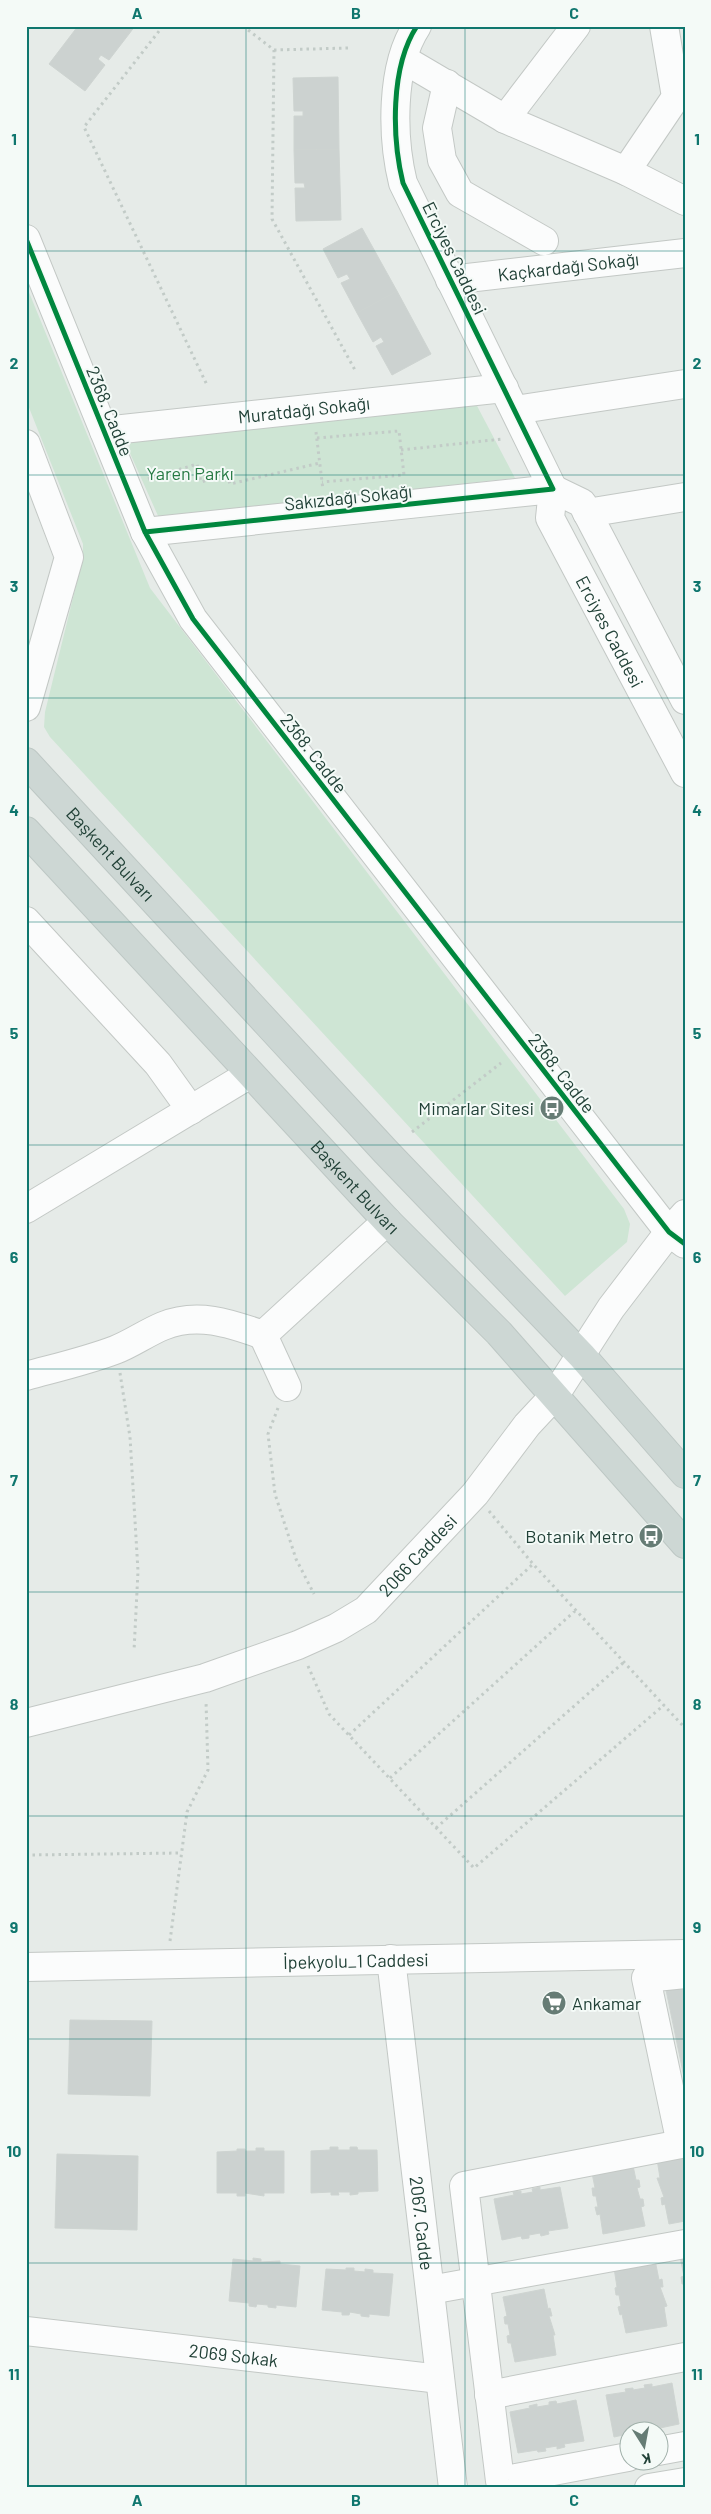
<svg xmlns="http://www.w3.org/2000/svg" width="711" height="2514" font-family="Barlow,sans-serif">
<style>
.green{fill:#cee5d4}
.building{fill:#ccd2d0;stroke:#ced4d1}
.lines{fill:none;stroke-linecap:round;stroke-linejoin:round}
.minor-casing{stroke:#c3c8c5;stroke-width:30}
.major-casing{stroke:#bdc7c4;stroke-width:30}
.path{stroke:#c2cbc7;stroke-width:3;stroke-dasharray:2.5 4;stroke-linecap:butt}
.minor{stroke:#fbfcfc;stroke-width:28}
.major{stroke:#cdd7d4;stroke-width:28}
.cycleway-casing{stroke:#f4faf7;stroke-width:8}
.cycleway{stroke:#00873e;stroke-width:5}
.grid{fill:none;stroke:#0f766e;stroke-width:1;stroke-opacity:0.55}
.labels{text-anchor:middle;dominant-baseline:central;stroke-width:4;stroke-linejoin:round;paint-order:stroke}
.street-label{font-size:18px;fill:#214137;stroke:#f4faf7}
.park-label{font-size:18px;fill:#287b45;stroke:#f4faf7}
.poi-label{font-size:18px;fill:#214137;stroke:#f4faf7;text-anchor:end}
.neatline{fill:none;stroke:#0f766e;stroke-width:2}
.grid-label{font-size:16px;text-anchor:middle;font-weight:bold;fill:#0f766e}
</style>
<rect width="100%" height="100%" fill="#e6ebe8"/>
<!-- green -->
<path class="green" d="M26,285L150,588L624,1209L630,1224L627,1242L565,1296L50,737L44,727L45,712L83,557V544L26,400Z
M476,404L515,478L159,518L129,451L130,443L138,438Z"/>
<!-- building -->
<path class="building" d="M78,26H119L129,34L109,60L101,55L98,59L105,65L85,91L49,64Z
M119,26H135L129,34Z
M338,77L339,149L294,150V116H303V111H294L293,78Z
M339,149L341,220L296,221L295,188H305L304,183H295L294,150Z
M362,228L397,291L357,313L341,283L350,279L347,274L338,278L323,249Z
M397,291L431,354L392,375L376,346L384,342L381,337L373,342L357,313Z
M685,1981V2082L665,1985Z
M70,2020L152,2021L150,2096L68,2094Z
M330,2147H338V2150H350V2147H357L358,2150H377L378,2191L358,2192V2194L350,2195V2192H338L339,2195H331V2192L311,2193V2151L330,2150Z
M256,2148H264V2151H284V2193H264V2196L245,2193V2196H237V2193H217V2152L237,2151V2149H245V2151H256Z
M57,2154L138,2156L137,2230L55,2228Z
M685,2154V2221L669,2224L665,2204L662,2205L661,2198L664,2197L657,2178H660L657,2159Z
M632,2161L636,2180H639L640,2187L637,2188L640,2199H643L644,2206L641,2207L645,2226L603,2234L600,2214L597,2215L595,2207H598L596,2196H593L592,2188H595L591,2168Z
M540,2187V2190L560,2187L568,2228L548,2231L549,2234L541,2236L540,2233L529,2235V2238L522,2239L521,2236L502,2240L494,2199L514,2195L513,2192L521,2191V2194L533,2192L532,2189Z
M685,2256V2284H682L681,2277L684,2276L680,2257Z
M253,2258L261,2259V2262L280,2261V2264L300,2266L296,2307L276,2305V2308L268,2307V2305L257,2304L256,2307L249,2306V2303L229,2301L233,2259L253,2261Z
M655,2260L659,2280L662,2279L663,2287H660L667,2306L664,2307L667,2326L626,2333L622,2314L620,2315L618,2307L621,2306L619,2295H616L615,2288L617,2287L614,2268Z
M346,2268H354V2271L365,2272V2269L373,2270V2273L393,2274L389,2316L369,2314V2317L361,2316V2314L350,2312L349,2315H342V2312L322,2310L326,2269L346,2270Z
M544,2289L548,2309L550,2308L552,2316H549L555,2335H553L556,2355L515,2362L511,2343H508L507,2336L510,2335L508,2324H505L504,2317L507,2316L503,2297Z
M672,2383L679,2424L660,2428V2431L657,2432L652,2430L628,2432V2434L614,2437L606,2395L626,2392L625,2389L633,2388V2390L645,2388L644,2385L652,2384V2387Z
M576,2400L584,2441L564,2444L565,2447L557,2449V2446L545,2448L546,2451L538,2452L537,2450L518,2453L510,2412L530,2408L529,2406L537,2404V2407L549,2405V2402L556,2401L557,2404Z"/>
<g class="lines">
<defs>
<g id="minor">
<path d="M403,59L505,119L626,171L685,201"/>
<path d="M447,84L437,128L442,160L460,193L544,241"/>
<path d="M505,119L576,26"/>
<path d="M626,171L676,97L664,26"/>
<path d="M26,239L145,532L193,619L669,1232L685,1244"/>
<path id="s1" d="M450,280L685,253"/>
<path d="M515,410L685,384"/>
<path id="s2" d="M104,431L504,388"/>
<path d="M26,444L69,557L26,707"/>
<path d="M587,513L685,497"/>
<path d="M145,532L553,489L403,183C392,138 390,67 417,26"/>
<path id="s3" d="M685,700L582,503L553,489L550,518L685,773"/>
<path d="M26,921L158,1064L191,1110"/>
<path d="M26,1209L250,1074"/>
<path d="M263,1335L287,1387"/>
<path d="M26,1376C55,1368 86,1361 115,1350C131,1344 146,1333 163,1326C197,1312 229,1323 263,1335L387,1221"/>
<path id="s4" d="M26,1723L205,1678L298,1645L336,1628L366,1610L475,1494L527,1425L555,1395L611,1308L669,1232L685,1214"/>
<path id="s5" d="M391,1959L453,2488"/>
<path id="s6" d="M26,1967L685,1954"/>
<path d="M430,2290L685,2244"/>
<path id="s7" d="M26,2331L440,2379"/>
<path d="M489,2395L685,2357"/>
<path d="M658,2451L685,2446"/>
<path d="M628,2457L500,2481L464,2186L681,2144L646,1978L685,1974"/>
<path d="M649,2488L685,2482"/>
</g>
<g id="major">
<path id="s8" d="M26,762L386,1152L582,1356L685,1474"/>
<path id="s9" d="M26,831L387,1221L499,1333L685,1544"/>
</g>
</defs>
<!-- minor casing -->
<use href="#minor" class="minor-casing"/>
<!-- major casing -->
<use href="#major" class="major-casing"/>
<!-- path -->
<path class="path" d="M163,26L84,127L207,385
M243,26L274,50L272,219L355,370
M274,50L348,48
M316,432L323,490
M317,438L399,431L404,475L322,482
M401,450L502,439
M148,479L197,464L201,482L227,474L230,484L320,463
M412,1132L501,1063
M120,1373L130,1437L138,1571L134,1651
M278,1408L268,1434L275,1494L296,1559L314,1594
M489,1511L533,1564L685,1728
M308,1666L329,1714L474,1868L664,1705
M349,1735L533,1564
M390,1778L576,1610
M436,1828L624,1662
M26,1855L181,1853
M170,1941L187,1812L208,1770L206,1701"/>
<!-- minor -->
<use href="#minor" class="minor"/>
<!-- major -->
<use href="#major" class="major"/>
<defs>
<path id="cycleway" d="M26,239L145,532L193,619L669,1232L685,1244
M145,532L553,489L403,183C392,138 390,67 417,26"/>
</defs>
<!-- cycleway casing -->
<use href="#cycleway" class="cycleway-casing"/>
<!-- cycleway -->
<use href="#cycleway" class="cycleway"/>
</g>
<!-- grid -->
<path class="grid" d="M246,26V2488M465,26V2488M26,251H685M26,475H685M26,698H685M26,922H685M26,1145H685M26,1369H685M26,1592H685M26,1816H685M26,2039H685M26,2263H685"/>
<!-- icons -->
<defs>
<symbol id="bus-disc" viewBox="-11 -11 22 22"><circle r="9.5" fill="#667c75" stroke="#f4faf7"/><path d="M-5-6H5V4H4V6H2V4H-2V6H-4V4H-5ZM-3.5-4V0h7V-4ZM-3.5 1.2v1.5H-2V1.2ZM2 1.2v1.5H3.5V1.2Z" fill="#fff"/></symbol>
<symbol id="supermarket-disc" viewBox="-11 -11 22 22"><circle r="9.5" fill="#667c75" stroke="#f4faf7"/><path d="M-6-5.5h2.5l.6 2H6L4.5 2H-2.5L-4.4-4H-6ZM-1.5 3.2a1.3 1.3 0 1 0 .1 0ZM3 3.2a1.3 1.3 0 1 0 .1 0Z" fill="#fff"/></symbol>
</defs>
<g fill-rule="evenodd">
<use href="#bus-disc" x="538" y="1094" width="28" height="28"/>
<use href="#bus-disc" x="637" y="1522" width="28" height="28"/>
<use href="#supermarket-disc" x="540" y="1989" width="28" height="28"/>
</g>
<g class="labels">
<!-- street labels -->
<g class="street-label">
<text transform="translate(455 258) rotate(64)">Erciyes Caddesi</text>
<text stroke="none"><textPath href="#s1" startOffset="119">Kaçkardağı Sokağı</textPath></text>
<text stroke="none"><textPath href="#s2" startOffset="201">Muratdağı Sokağı</textPath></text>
<text transform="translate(110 411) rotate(68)">2368. Cadde</text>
<text transform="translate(348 497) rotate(-6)">Sakızdağı Sokağı</text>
<text stroke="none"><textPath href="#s3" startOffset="412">Erciyes Caddesi</textPath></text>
<text transform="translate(314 753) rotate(52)">2368. Cadde</text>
<text stroke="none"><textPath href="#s8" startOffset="125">Başkent Bulvarı</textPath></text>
<text transform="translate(562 1073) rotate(52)">2368. Cadde</text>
<text stroke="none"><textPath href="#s9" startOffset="485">Başkent Bulvarı</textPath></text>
<text stroke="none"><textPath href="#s4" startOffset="435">2066 Caddesi</textPath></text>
<text stroke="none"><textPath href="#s6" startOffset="330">İpekyolu_1 Caddesi</textPath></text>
<text stroke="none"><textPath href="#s5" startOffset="266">2067. Cadde</textPath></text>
<text stroke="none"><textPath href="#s7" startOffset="209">2069 Sokak</textPath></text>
</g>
<!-- park labels -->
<g class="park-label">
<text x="190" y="473">Yaren Parkı</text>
</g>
<!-- poi labels -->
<g class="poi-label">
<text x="534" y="1108">Mimarlar Sitesi</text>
<text x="634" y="1536">Botanik Metro</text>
<text x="572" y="2003" text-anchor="start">Ankamar</text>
</g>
</g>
<!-- border -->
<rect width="711" height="2514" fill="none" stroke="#f4faf7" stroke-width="55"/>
<!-- north arrow -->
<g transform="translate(644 2446) rotate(169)"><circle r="24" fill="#f4faf7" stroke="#a0b0aa"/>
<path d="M0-4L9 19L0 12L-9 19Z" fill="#667c75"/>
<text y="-8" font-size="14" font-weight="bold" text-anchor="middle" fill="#214137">K</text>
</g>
<rect x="28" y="28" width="656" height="2458" class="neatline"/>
<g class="grid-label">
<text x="137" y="19">A</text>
<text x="356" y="19">B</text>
<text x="574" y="19">C</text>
<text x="14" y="145">1</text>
<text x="697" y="145">1</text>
<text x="14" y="369">2</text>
<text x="697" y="369">2</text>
<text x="14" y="592">3</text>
<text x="697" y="592">3</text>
<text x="14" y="816">4</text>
<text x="697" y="816">4</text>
<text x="14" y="1039">5</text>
<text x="697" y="1039">5</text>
<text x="14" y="1263">6</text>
<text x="697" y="1263">6</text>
<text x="14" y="1486">7</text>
<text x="697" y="1486">7</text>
<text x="14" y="1710">8</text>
<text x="697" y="1710">8</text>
<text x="14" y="1933">9</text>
<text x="697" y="1933">9</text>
<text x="14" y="2157">10</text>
<text x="697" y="2157">10</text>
<text x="14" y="2380">11</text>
<text x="697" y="2380">11</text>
<text x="137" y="2506">A</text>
<text x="356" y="2506">B</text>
<text x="574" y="2506">C</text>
</g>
</svg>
